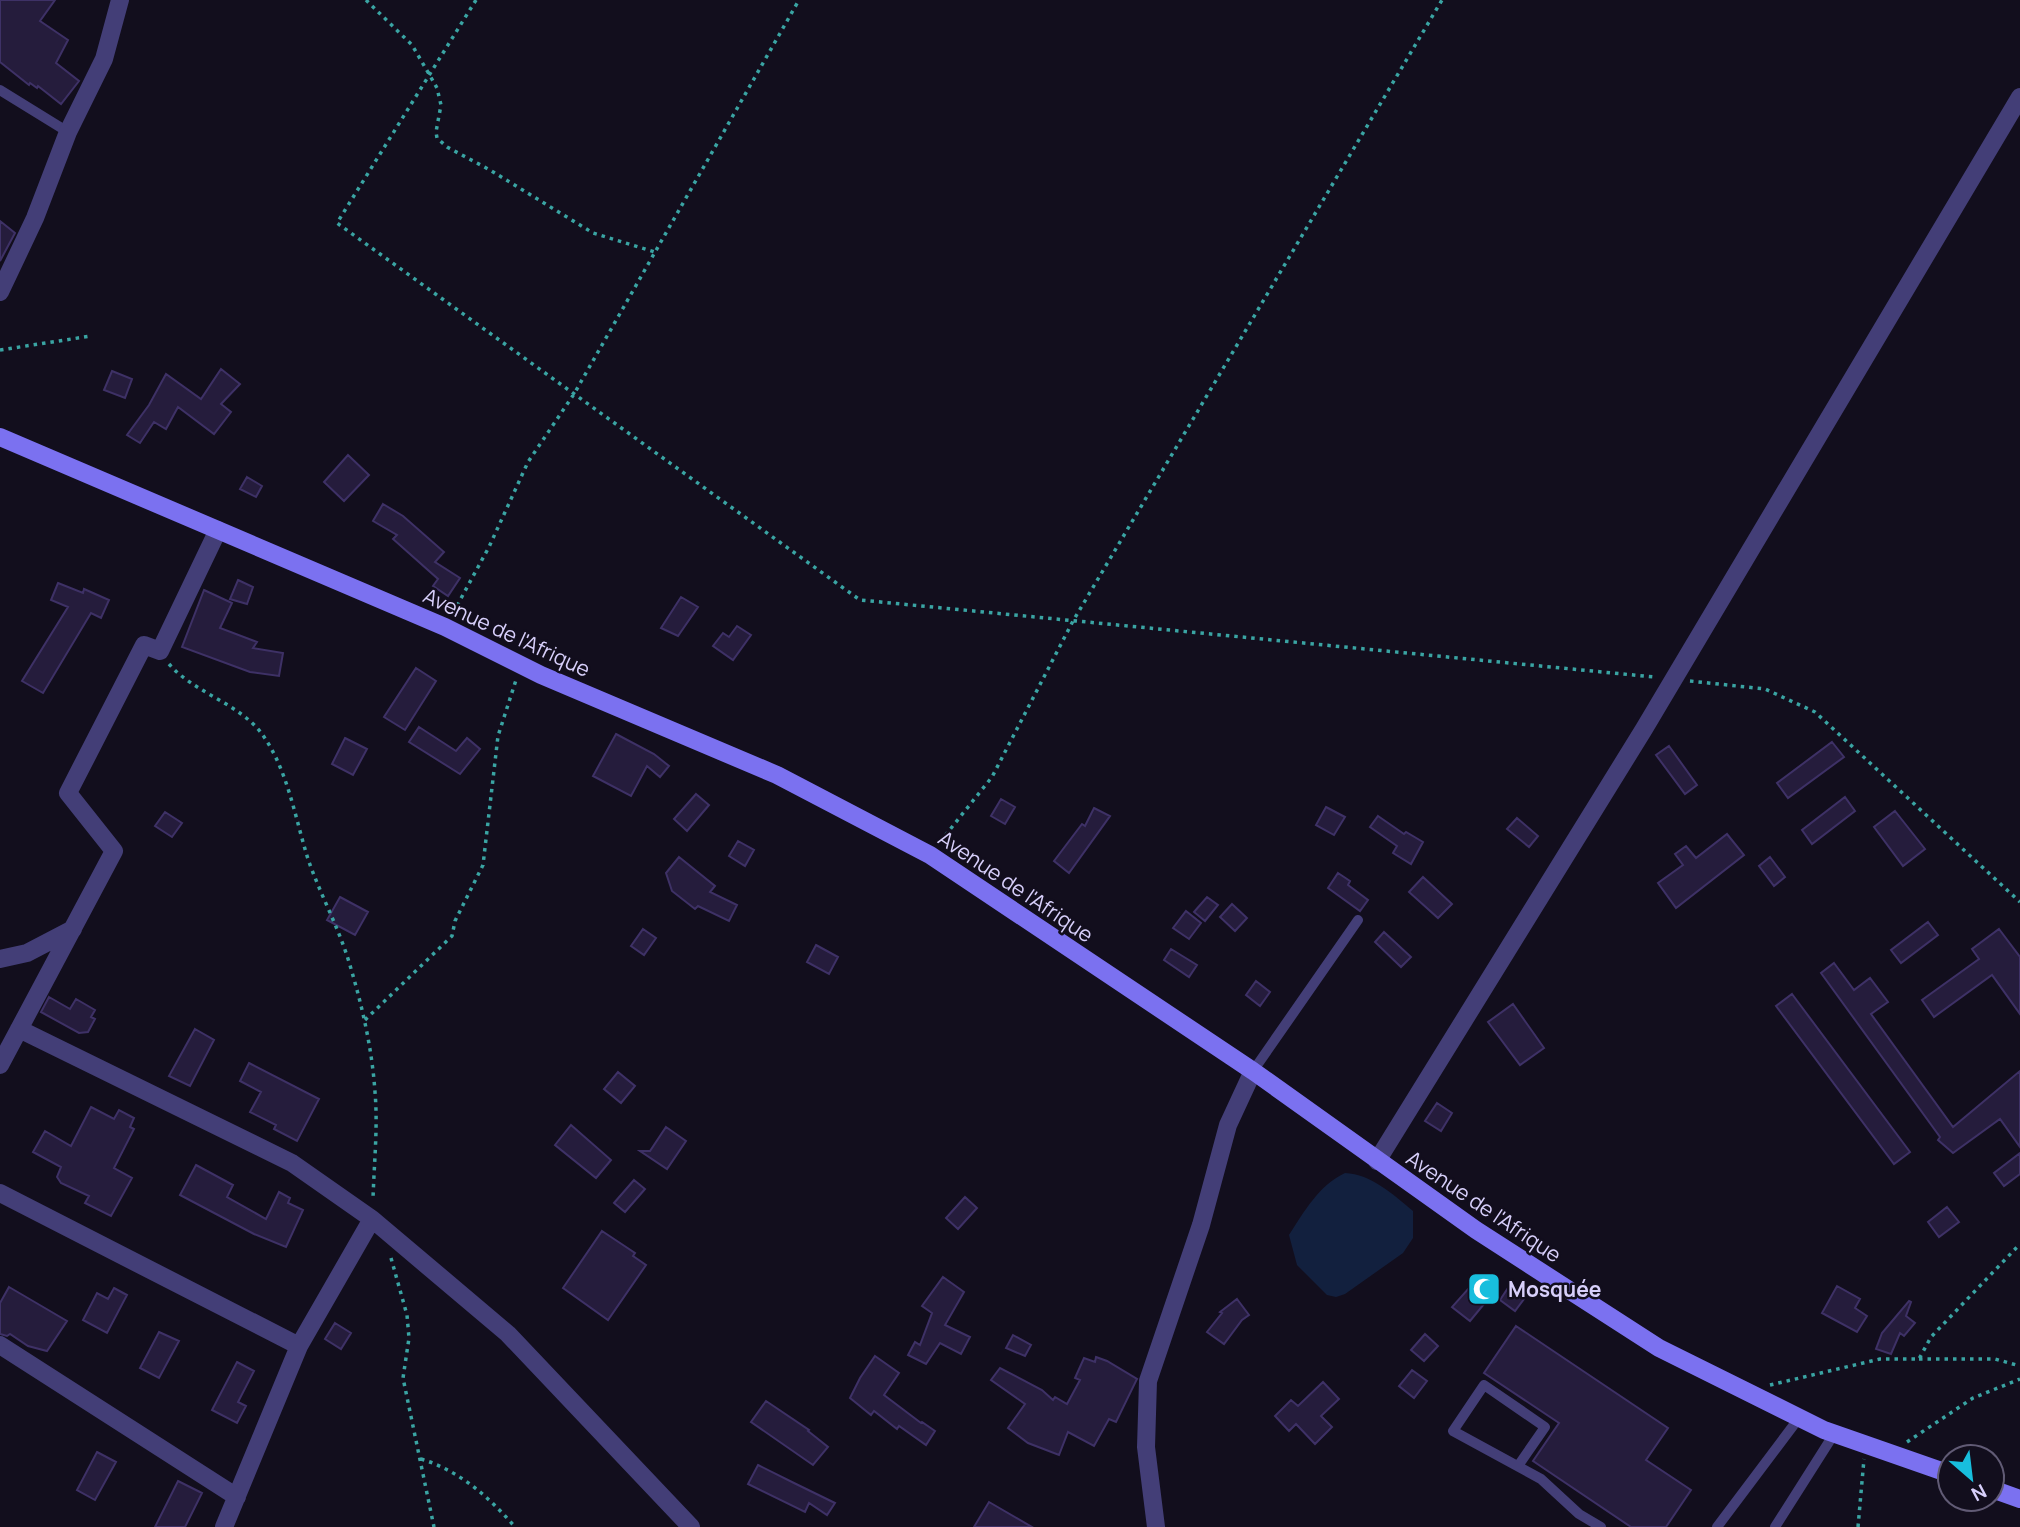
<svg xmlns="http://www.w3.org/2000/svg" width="2020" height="1527" font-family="Manrope,sans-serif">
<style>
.water{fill:#12203e}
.building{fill:#251c3c;stroke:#3e3166;stroke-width:2}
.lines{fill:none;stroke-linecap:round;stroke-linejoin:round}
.path{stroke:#3aa4a3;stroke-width:3.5;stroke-dasharray:3.5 5;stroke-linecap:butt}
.lane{stroke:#433e77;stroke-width:10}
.street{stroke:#433e77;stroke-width:18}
.secondary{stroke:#7b71f0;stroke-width:18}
.labels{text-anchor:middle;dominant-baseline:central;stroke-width:5;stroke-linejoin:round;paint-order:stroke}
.street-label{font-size:21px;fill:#d7cffa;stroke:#120e1d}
.poi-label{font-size:21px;font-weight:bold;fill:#d7cffa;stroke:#120e1d;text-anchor:start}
</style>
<rect width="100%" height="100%" fill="#120e1d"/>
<!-- water -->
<path class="water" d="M1345,1173C1371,1174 1394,1195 1413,1211V1238L1403,1253L1345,1294L1336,1297L1327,1295L1297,1265L1289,1235C1304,1212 1319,1185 1345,1173Z"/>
<!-- building -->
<path class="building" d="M0,0H55L40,21L68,40L56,63L79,81L61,104L38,86L37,88L30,83L29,85L0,62Z
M0,221L15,233L0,261Z
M221,369L240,384L221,404L231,412L214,434L178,407L166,429L154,422L140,443L127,435L149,405L166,374L201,399Z
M112,371L132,379L125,398L104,390Z
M348,455L369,475L344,501L324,482Z
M247,477L262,486L256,497L240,489Z
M383,504L403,516L444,552L435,562L460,578L448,596L433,586L438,579L393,539L397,535L373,521Z
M238,580L253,587L247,604L230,599Z
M58,583L83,593L84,589L109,600L101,618L91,613L43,693L22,681L68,607L51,600Z
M204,590L232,603L220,628L257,642L253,648L283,653L279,676L250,672L182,647Z
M681,597L698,607L678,636L661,628Z
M737,626L751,635L733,660L713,646L723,633L729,637Z
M416,668L436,681L405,730L384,717Z
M419,727L456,751L467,738L480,749L460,774L409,742Z
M616,734L654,754L669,766L660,777L647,766L631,796L593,776Z
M345,738L367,749L353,775L332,764Z
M1832,742L1844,757L1788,798L1777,783Z
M1669,746L1697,785L1685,794L1656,755Z
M696,794L709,805L687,831L674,819Z
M1845,797L1855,811L1812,844L1802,830Z
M1001,799L1015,807L1005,824L991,816Z
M1326,807L1345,817L1334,835L1316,825Z
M1094,808L1110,816L1069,873L1054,861L1082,824L1085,826Z
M1895,811L1925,849L1903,866L1874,827Z
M165,812L182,823L172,837L155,826Z
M1378,816L1404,834L1406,832L1423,842L1411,864L1393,853L1397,846L1370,827Z
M1517,818L1538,836L1529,847L1507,829Z
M1727,834L1744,855L1676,908L1658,883L1683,865L1675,854L1686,846L1696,858Z
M738,841L754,850L745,866L729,856Z
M679,857L715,886L710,892L737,905L729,921L698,906L695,909L672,891L666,873Z
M1770,857L1785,877L1774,886L1759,866Z
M1338,873L1350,881L1348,885L1368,900L1360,911L1328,888Z
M1423,877L1452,904L1438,918L1409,892Z
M340,897L368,912L355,935L327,920Z
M1207,897L1218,905L1205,921L1194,912Z
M1232,904L1247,918L1235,931L1220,917Z
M1186,911L1201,923L1189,939L1173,928Z
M1928,922L1938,935L1901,963L1891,950Z
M643,929L656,938L644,955L631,946Z
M1999,929L2020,957V1014L1992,975L1934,1017L1922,1000L1979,959L1972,949Z
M1384,932L1411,957L1401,967L1375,942Z
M816,945L838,957L829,974L807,962Z
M1171,949L1197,965L1189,977L1164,960Z
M1834,963L1854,990L1870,978L1888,1002L1871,1014L1953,1127L2020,1071V1147L2000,1119L1953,1153L1938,1140L1940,1137L1821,973Z
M1256,981L1270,992L1260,1006L1246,995Z
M1792,994L1910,1152L1894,1164L1776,1006Z
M49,997L70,1009L76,999L95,1010L91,1017L95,1019L88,1032L79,1033L41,1012Z
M1513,1004L1544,1048L1520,1065L1488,1022Z
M195,1029L214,1040L190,1086L169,1076Z
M249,1063L319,1099L297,1141L274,1129L276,1125L250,1112L261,1092L240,1081Z
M618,1072L635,1086L621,1103L604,1089Z
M1437,1103L1452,1113L1441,1131L1425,1121Z
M91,1107L114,1119L119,1110L134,1118L130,1127L134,1129L114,1168L132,1178L111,1216L85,1203L89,1196L61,1183L57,1177L61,1167L33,1152L45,1131L71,1146Z
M571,1125L611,1160L596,1178L555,1145Z
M666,1127L686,1141L667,1169L640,1151H650Z
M2020,1153V1174L2004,1186L1994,1173Z
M196,1165L233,1185L227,1197L266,1219L279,1192L290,1198L288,1203L303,1210L286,1247L254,1234L180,1195Z
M634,1180L645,1189L625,1212L614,1203Z
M965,1197L977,1208L958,1229L946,1218Z
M1947,1207L1959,1222L1939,1237L1928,1222Z
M602,1231L635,1253L633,1256L646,1265L608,1320L563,1288Z
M943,1277L964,1292L945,1325L970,1337L961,1354L940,1343L926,1364L908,1355L915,1342L920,1345L932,1313L922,1306Z
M1477,1279L1494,1292L1470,1321L1452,1307Z
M1837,1286L1860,1299L1855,1308L1867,1316L1857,1332L1822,1313Z
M9,1287L67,1321L47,1351L28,1346L10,1334L7,1336L0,1334V1303Z
M114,1288L127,1295L107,1333L83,1320L97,1293L108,1299Z
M1508,1288L1524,1299L1515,1311L1500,1300Z
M1237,1299L1249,1315L1242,1320L1224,1344L1207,1332L1222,1313L1220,1312Z
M1909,1301L1911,1302L1906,1316L1915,1323L1904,1336L1900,1333L1891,1354L1876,1349L1882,1333Z
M335,1323L351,1333L341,1349L325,1339Z
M1516,1326L1668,1428L1646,1460L1691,1490L1666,1527H1631L1533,1461L1559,1423L1484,1373Z
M159,1332L179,1341L159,1378L140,1368Z
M1425,1334L1438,1346L1424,1361L1411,1350Z
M1013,1335L1031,1345L1025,1356L1006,1348Z
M875,1356L899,1373L884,1395L921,1423L922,1422L935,1431L926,1445L899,1426L897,1429L874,1411L871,1415L850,1398L860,1378Z
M1096,1357L1107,1361L1137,1379L1116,1422L1109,1419L1094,1446L1068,1432L1059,1455L1028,1443L1008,1428L1025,1404L991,1380L1000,1368L1042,1390L1053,1400L1055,1397L1067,1404L1080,1380L1075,1378L1084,1358L1095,1362Z
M237,1362L254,1371L238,1402L246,1406L237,1423L212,1410Z
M1412,1370L1427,1381L1414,1398L1399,1386Z
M1323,1382L1339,1399L1321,1416L1332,1427L1315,1444L1296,1424L1289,1431L1275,1416L1291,1400L1298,1406Z
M766,1401L809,1430L808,1431L828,1447L813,1465L751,1422Z
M97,1452L116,1462L95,1500L77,1490Z
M758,1465L794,1483L835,1503L827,1515L809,1503L805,1512L748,1484Z
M178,1481L202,1493L185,1527H155Z
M989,1502L1032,1527H974Z"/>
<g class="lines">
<!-- path -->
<path class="path" d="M366,0L412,45L429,74L437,88L441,105L436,132L437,138L447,147L490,170L593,233L655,252
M476,0L337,223L860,600L1654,677
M0,350L91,336
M453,613L489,547L528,462L574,394L799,0
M169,664C194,693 239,703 262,734C288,770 295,818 308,859C320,894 338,926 349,962C362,1005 372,1048 375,1092C378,1127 374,1164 373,1199
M1690,681L1765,689L1815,712L2020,902
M940,842L992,777L1073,621L1442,0
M365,1020L452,936L455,921L483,865L498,736L516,680
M391,1258L407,1315L409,1338L403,1378L434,1527
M1919,1359H1995L2020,1366
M1770,1385L1880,1359H1919L1931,1337L2020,1244
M1907,1442L1973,1398L2020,1379
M421,1459C460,1471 489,1497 515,1527
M1858,1527L1864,1459"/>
<!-- lane -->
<path class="lane" d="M0,90L68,132
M1253,1071L1358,920
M1518,1466L1545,1427L1484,1385L1453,1431L1541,1479L1579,1514L1601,1527
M1717,1527L1799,1418
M1775,1527L1834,1434"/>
<!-- street -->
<path class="street" d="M0,292L35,218L68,132L104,59L120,0
M0,959L27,953L73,929
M19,1029L292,1163L372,1219L508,1334L691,1527
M0,1065L114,851L68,793L144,645L160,651L218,530
M1377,1161L1644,729L2020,97
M0,1193L299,1346
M0,1345L237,1497
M224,1527L299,1346L372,1219
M1156,1527L1146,1447L1148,1381L1201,1225L1228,1125L1253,1071"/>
<!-- secondary -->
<path class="secondary" d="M0,437L445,627L541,675L777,775L930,855L1253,1071L1476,1230L1659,1348L1824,1430L1950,1474
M1992,1489L2020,1499"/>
</g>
<!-- icons -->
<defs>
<symbol id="mosque-square" viewBox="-11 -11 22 22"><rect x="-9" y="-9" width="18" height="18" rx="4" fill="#18bedd" stroke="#120e1d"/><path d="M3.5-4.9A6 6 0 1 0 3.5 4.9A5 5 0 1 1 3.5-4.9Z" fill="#fff"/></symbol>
</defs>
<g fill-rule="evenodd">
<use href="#mosque-square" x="1465" y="1270" width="38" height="38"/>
</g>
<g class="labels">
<!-- street labels -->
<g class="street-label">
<text transform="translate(507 632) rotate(25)">Avenue de l'Afrique</text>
<text transform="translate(1016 886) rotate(34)">Avenue de l'Afrique</text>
<text transform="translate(1484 1206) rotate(34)">Avenue de l'Afrique</text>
</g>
<!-- poi labels -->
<g class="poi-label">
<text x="1508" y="1289">Mosquée</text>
</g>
</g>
<!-- north arrow -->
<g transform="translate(1971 1478) rotate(152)"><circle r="33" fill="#120e1d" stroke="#615b75" stroke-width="2"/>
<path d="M0-5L12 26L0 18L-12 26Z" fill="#18bedd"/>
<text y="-10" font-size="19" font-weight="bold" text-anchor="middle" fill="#d7cffa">N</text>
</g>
</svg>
